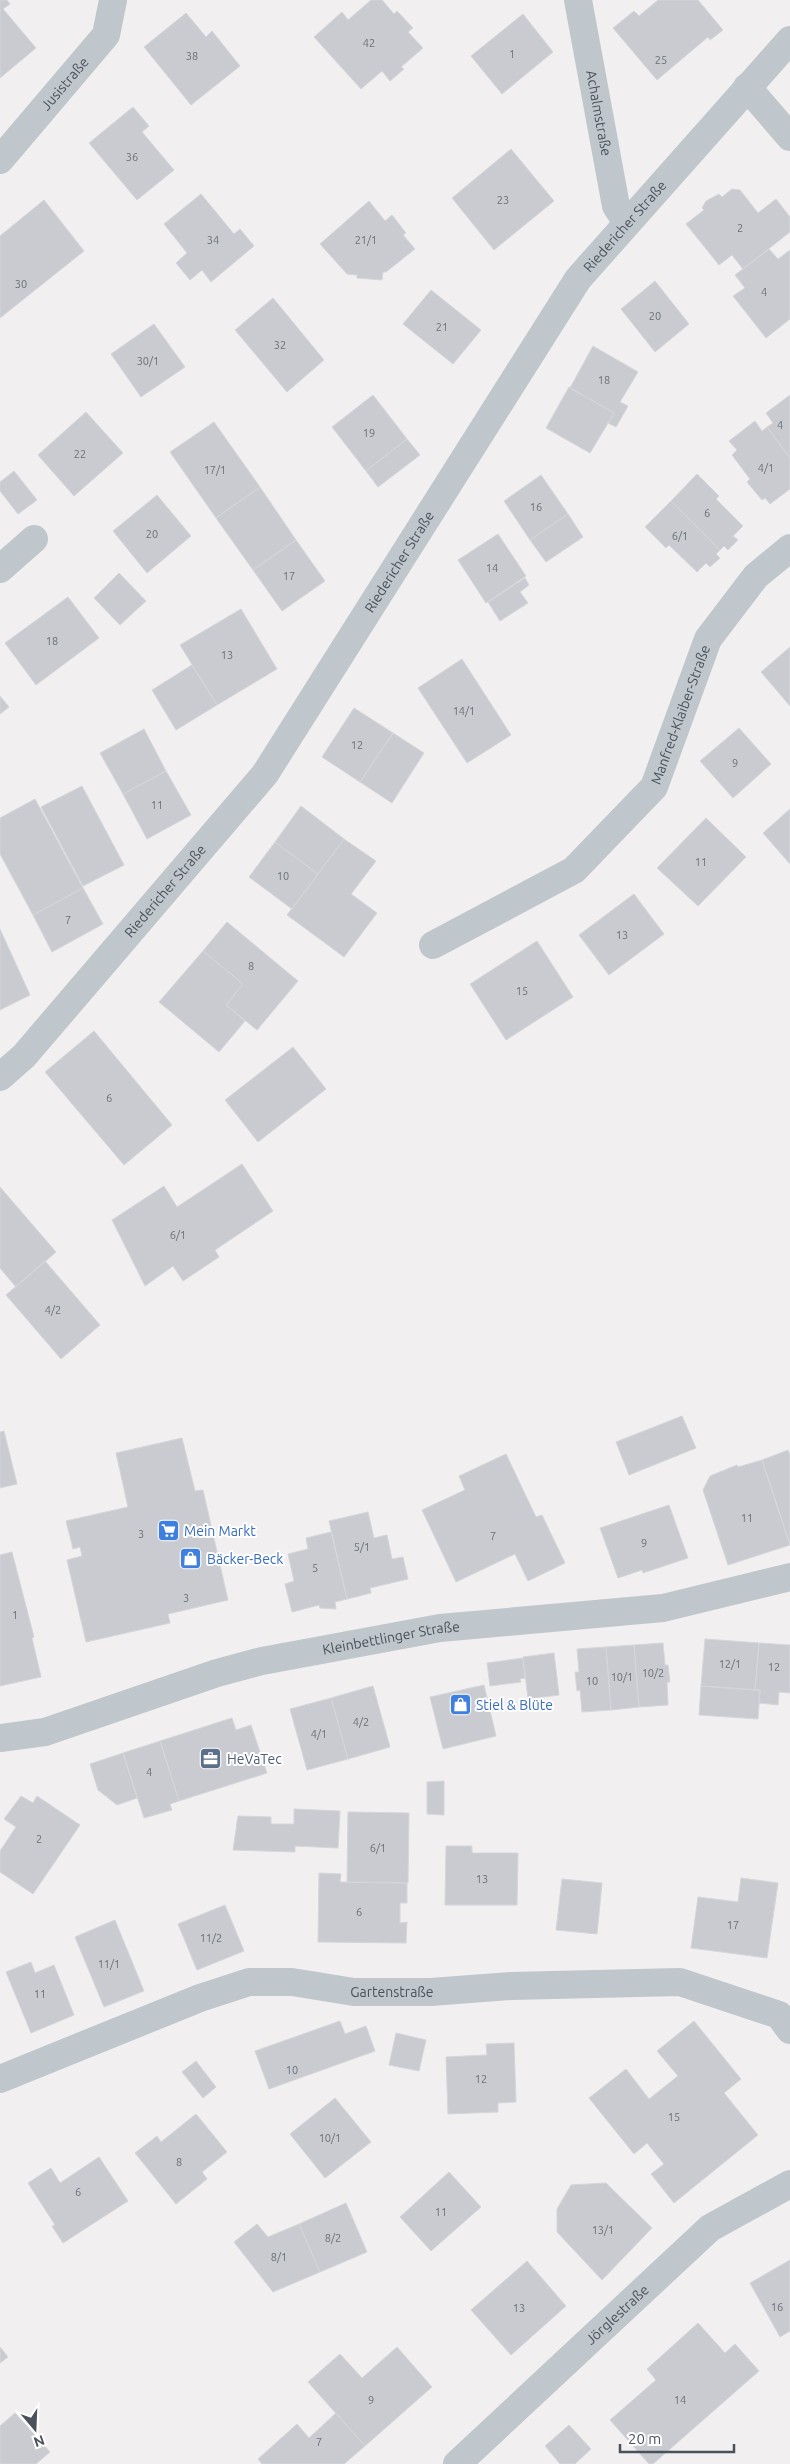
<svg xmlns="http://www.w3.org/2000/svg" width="790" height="2464" font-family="Ubuntu,sans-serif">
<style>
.building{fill:#cacbd1;stroke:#d4d6da}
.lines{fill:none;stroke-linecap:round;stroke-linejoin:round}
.minor{stroke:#bfc6cc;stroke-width:28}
.labels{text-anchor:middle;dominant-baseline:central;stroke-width:4;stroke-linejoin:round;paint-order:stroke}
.number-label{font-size:11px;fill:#697078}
.street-label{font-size:14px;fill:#49525a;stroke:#fff}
.shop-label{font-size:14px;fill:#366cbe;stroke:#fff;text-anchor:start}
.service-label{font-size:14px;fill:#4e5e75;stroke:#fff;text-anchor:start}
</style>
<rect width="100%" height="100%" fill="#f1efef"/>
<!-- building -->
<path class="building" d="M0,0H7L10,4L3,9L36,48L0,78Z
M371,0H382L394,14L397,11L413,28L408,32L423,48L401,67L404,69L390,81L382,71L361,89L314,37L342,12L348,20Z
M658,0H698L723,30L710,40L708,37L657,80L613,28L634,11L639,16Z
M186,13L206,37L212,31L240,66L191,105L144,47Z
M523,14L553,52L502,94L471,56Z
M133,107L149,126L142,132L174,170L137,200L89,143Z
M511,149L554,201L494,250L452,198Z
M732,189L740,190L758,213L776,199L790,217V232L743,269L732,255L719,265L686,224L704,210L702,208L706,201L719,194L722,197Z
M201,194L234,234L240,229L254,246L211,282L202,270L190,280L176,263L187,253L164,224Z
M44,200L84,251L0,318V236Z
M369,201L385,221L392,215L406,233L403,235L415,249L386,272H383L382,280L357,278V275L347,274L320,244Z
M769,249L778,259L790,250V319L766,338L733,296L745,288L735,275Z
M655,281L689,324L655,352L621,309Z
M431,290L481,330L453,364L403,324Z
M273,298L324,360L287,392L235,330Z
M154,324L185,367L141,397L111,354Z
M593,346L638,372L620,402L628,406L616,427L608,423L614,413L570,388Z
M569,387L614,413L590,453L546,428Z
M373,395L407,439L366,471L332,427Z
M790,395V458L767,427L773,423L766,413Z
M86,412L123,453L74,496L38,455Z
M755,421L762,431L767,427L790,458V489L770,504L765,498L762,500L747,482L750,479L732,455L737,450L729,441Z
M214,422L260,487L216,518L170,452Z
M407,439L420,455L378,487L366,471Z
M14,471L37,500L18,514L0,491V482Z
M697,474L719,496L716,499L743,526L733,536L738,540L728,550L724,546L720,550L671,501Z
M541,475L568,514L530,540L504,501Z
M260,487L296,540L253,570L216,518Z
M157,495L191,536L147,573L113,531Z
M671,501L720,550L716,554L720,558L710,567L706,563L697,572L669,545L666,548L645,527Z
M568,514L583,537L546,562L530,540Z
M498,534L526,576L486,603L458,560Z
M296,540L325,581L282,611L253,570Z
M119,573L146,601L120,625L94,598Z
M525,578L529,585L520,592L528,603L500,621L488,602Z
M68,597L99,638L36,685L5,643Z
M241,609L277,669L217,705L180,645Z
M790,647V706L761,672Z
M462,659L511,735L467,763L418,688Z
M192,665L217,705L176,730L152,690Z
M0,696L9,707L0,714Z
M354,708L393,733L360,782L322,757Z
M739,728L771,764L733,798L700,761Z
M144,729L166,771L123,794L100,753Z
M393,733L424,753L392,803L360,782Z
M166,771L191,815L147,839L123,794Z
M82,786L124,865L83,886L41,807Z
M35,799L83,888L33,915L0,854V818Z
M301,806L344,839L318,874L275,842Z
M790,809V864L763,833Z
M706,818L746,857L698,906L657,868Z
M344,839L376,861L351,894L377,913L344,957L287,915Z
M275,842L318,874L292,909L249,877Z
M83,888L103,924L52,952L33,915Z
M634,894L664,934L609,975L579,935Z
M227,922L298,981L257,1030L226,1005L243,984L203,951Z
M0,929L30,995L0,1010Z
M537,941L573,997L506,1040L470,984Z
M203,951L243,984L226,1005L245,1021L219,1052L159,1002Z
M94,1031L172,1125L124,1165L45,1072Z
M293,1047L326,1089L258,1142L225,1100Z
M242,1164L273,1211L215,1250L219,1257L183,1281L173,1266L145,1286L112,1220L164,1186L177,1207Z
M0,1187L56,1252L16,1287L0,1268Z
M45,1261L100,1325L61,1359L6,1295Z
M682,1416L696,1448L629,1475L616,1442Z
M4,1431L17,1484L0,1488V1432Z
M182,1438L195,1491L203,1490L228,1600L168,1614L170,1623L86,1642L67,1560L82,1556L80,1547L73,1549L66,1521L128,1507L116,1453Z
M788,1450L790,1455V1545L762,1460Z
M506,1454L536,1517L542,1515L565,1563L528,1581L515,1554L456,1582L422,1510L465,1490L459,1476Z
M762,1460L790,1545L728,1565L703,1490L710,1476L737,1465L738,1467Z
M669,1505L688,1558L643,1573L642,1570L618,1578L600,1528Z
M368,1512L374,1538L387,1535L392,1559L403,1557L408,1579L370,1588L371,1593L347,1599L329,1521Z
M331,1532L347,1599L335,1602L336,1609L320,1608L319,1605L292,1612L285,1584L294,1581L288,1554L308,1549L306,1538Z
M12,1552L34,1637L32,1638L41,1677L0,1686V1555Z
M705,1639L759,1643L755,1690L701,1686Z
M663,1643L665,1665H668L670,1682H667L668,1705L639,1707L634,1645Z
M759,1643L790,1645V1693L779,1692L778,1705L759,1703L760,1690H755Z
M634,1645L639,1707L611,1710L606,1647Z
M606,1647L611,1710L582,1712L580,1690L577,1691L575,1672H579L577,1649Z
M554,1653L559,1695L528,1699L523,1657Z
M523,1658L525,1678L520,1679L521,1682L490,1686L487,1663Z
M484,1685L496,1736L443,1749L430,1697Z
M373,1686L390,1747L348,1759L331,1698Z
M701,1686L760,1690L758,1719L699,1715Z
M331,1698L348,1759L307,1770L290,1709Z
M232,1718L236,1730L251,1725L267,1773L179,1801L160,1741Z
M160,1741L179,1801L170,1804L172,1810L144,1818L123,1753Z
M123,1753L137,1798L117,1805L98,1790L90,1764Z
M444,1781V1815L427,1814V1782Z
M21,1796L33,1803L37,1796L80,1825L33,1894L0,1872V1851L16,1827L4,1819Z
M294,1809L340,1811L338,1848L295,1846V1852L233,1850L238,1816L271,1817V1824H294Z
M348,1812L409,1813L408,1883L347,1882Z
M446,1846H472V1853H518L517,1905H445Z
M319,1873L341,1874L340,1882L407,1883V1903H400V1923L407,1922L406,1943L318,1942Z
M741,1878L778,1883L767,1958L691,1948L698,1897L738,1902Z
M562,1879L602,1883L597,1934L556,1930Z
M225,1905L244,1951L197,1970L178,1924Z
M115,1920L144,1991L104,2007L75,1937Z
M31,1962L35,1973L54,1965L74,2015L31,2033L6,1972Z
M340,2021L345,2034L366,2026L375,2051L269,2089L255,2051Z
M694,2021L741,2079L724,2093L758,2135L674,2203L651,2174L664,2164L647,2143L634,2154L589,2098L626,2069L649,2099L678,2076L657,2051Z
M396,2033L426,2040L419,2071L389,2065Z
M514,2043L516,2102L498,2103V2112L448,2114L446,2057L487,2055L486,2044Z
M196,2061L216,2087L203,2098L182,2072Z
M335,2098L371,2142L325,2178L290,2134Z
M196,2114L227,2152L202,2172L207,2179L176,2204L135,2153L157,2136L161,2142Z
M99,2157L128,2201L63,2243L52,2226L55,2225L28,2183L51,2168L60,2183Z
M449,2172L481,2207L431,2251L400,2217Z
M606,2183L652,2228L602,2280L557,2232V2209L571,2185Z
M346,2203L367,2252L320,2272L299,2224Z
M257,2224L268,2237L299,2224L320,2272L273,2292L234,2242Z
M790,2260V2331L780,2337L750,2283Z
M527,2261L566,2306L511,2355L471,2310Z
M698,2323L725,2353L735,2344L759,2371L653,2464H649L610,2420L656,2380L647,2369Z
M0,2347L8,2357L0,2363Z
M397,2347L432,2387L365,2446L308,2382L340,2354L362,2378Z
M15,2413L50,2452L36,2464H0V2426Z
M336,2413L365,2446L344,2464H262L258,2459L297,2424L309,2438Z
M569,2425L591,2449L575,2464H560L545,2446Z"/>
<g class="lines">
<!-- minor -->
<g class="minor">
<path id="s1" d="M578,0L616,206L627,223"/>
<path d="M747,87L790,137"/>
<path id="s2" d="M0,160L106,35L113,0"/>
<path d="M0,569L34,539"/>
<path id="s3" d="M433,945L574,870L654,787L708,639L756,576L790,548"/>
<path id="s4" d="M0,1077L24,1056L265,774L578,279L790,40"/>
<path id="s5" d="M0,1738L45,1732L217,1673L262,1661L440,1628L663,1608L790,1577"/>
<path id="s6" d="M0,2079L200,1998L249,1982H292L354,1992H431L511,1986L680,1982L779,2015L790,2030"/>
<path id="s7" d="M457,2464L710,2228L790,2184"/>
</g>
</g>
<!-- icons -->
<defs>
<symbol id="supermarket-square" viewBox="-11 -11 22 22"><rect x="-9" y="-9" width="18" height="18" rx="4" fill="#3f7fe0" stroke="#fff"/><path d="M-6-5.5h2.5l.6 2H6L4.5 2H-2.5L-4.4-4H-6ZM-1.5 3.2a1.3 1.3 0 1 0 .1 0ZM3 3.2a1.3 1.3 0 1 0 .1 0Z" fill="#fff"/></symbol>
<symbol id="shop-square" viewBox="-11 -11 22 22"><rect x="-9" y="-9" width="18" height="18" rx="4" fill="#3f7fe0" stroke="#fff"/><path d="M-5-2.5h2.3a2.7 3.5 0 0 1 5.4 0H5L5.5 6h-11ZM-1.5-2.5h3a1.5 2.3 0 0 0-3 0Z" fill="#fff"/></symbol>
<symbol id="office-square" viewBox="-11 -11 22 22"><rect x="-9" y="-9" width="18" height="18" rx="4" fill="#5c6f8a" stroke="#fff"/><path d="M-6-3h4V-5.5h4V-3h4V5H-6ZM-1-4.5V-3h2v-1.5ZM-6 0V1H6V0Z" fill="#fff"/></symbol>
</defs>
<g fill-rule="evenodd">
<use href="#supermarket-square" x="156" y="1518" width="25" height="25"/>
<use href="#shop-square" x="178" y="1546" width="25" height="25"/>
<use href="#shop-square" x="448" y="1692" width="25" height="25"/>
<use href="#office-square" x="198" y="1746" width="25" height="25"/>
</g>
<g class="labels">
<!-- number labels -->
<g class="number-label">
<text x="369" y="43">42</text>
<text x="512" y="54">1</text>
<text x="192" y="56">38</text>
<text x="661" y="60">25</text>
<text x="132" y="157">36</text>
<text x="503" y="200">23</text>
<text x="740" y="228">2</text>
<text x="213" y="240">34</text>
<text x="366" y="240">21/1</text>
<text x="21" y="284">30</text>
<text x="764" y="292">4</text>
<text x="655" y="316">20</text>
<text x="442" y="327">21</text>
<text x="280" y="345">32</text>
<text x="148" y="361">30/1</text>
<text x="604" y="380">18</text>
<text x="780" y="425">4</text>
<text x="369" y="433">19</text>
<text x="80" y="454">22</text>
<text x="766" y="468">4/1</text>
<text x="215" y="470">17/1</text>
<text x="536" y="507">16</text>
<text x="707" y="513">6</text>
<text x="152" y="534">20</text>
<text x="680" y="536">6/1</text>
<text x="492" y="568">14</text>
<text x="289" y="576">17</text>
<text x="52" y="641">18</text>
<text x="227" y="655">13</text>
<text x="464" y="711">14/1</text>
<text x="357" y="745">12</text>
<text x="735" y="763">9</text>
<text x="157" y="805">11</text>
<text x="701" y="862">11</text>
<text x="283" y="876">10</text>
<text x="68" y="920">7</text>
<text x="622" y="935">13</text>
<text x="251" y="966">8</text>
<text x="522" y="991">15</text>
<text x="109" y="1098">6</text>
<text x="178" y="1235">6/1</text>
<text x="53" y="1310">4/2</text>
<text x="747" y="1518">11</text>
<text x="141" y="1534">3</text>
<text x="493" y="1536">7</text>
<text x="644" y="1543">9</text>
<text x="362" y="1547">5/1</text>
<text x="315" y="1568">5</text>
<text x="186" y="1598">3</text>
<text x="15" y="1615">1</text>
<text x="730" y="1664">12/1</text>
<text x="774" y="1667">12</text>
<text x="653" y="1673">10/2</text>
<text x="622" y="1677">10/1</text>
<text x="592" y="1681">10</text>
<text x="361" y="1722">4/2</text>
<text x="319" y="1734">4/1</text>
<text x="149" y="1772">4</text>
<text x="39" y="1839">2</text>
<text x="378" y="1848">6/1</text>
<text x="482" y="1879">13</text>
<text x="359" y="1912">6</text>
<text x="733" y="1925">17</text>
<text x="211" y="1938">11/2</text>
<text x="109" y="1964">11/1</text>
<text x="40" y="1994">11</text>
<text x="292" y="2070">10</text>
<text x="481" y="2079">12</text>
<text x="674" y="2117">15</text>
<text x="330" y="2138">10/1</text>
<text x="179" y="2162">8</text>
<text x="78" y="2192">6</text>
<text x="441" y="2212">11</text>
<text x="603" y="2230">13/1</text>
<text x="333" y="2238">8/2</text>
<text x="279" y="2257">8/1</text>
<text x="777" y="2307">16</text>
<text x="519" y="2308">13</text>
<text x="371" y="2400">9</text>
<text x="680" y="2400">14</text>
<text x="319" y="2442">7</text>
</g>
<!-- street labels -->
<g class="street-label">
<text stroke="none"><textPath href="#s2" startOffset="100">Jusistraße</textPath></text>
<text stroke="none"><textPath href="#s1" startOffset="115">Achalmstraße</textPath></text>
<text stroke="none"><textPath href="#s4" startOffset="1059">Riedericher Straße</textPath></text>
<text stroke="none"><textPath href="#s4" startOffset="654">Riedericher Straße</textPath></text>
<text stroke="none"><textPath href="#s3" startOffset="352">Manfred-Klaiber-Straße</textPath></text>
<text stroke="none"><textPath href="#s4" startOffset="249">Riedericher Straße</textPath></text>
<text stroke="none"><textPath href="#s5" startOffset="405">Kleinbettlinger Straße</textPath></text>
<text stroke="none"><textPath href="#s6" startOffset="411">Gartenstraße</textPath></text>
<text stroke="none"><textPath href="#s7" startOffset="219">Jörglestraße</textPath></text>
</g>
<!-- shop labels -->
<g class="shop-label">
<text x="184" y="1531">Mein Markt</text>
<text x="207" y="1559">Bäcker-Beck</text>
<text x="476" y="1705">Stiel &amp; Blüte</text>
</g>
<!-- service labels -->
<g class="service-label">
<text x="227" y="1759">HeVaTec</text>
</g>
</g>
<!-- north arrow -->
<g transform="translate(35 2429) rotate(161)" stroke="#ffffff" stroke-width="4" paint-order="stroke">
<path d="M0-4L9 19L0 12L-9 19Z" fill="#49525a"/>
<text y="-8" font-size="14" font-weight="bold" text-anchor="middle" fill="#49525a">N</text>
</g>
<!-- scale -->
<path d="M620 2444v8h114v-8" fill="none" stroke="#49525a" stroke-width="2.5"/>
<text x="628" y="2444" font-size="15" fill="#49525a" stroke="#ffffff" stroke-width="4" paint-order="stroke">20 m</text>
</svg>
